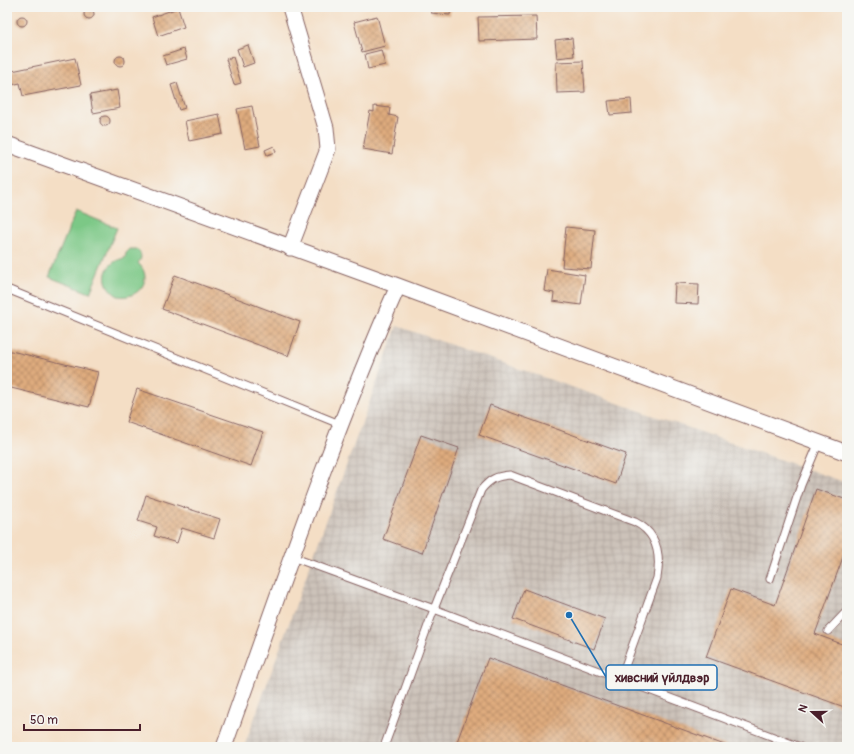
<svg xmlns="http://www.w3.org/2000/svg" width="854" height="754" font-family="Pangolin,sans-serif">
<style>
.industrial{fill:url(#industrial-grid)}
.park{fill:#7bc886;stroke:#627458}
.building{fill:url(#building-cross-hatch)}
.lines{fill:none;stroke-linecap:round;stroke-linejoin:round}
.service-casing{stroke:#866261;stroke-width:9}
.minor-casing{stroke:#866261;stroke-width:17}
.service{stroke:#fff;stroke-width:7}
.minor{stroke:#fff;stroke-width:15}
.leader{fill:none;stroke:#1f6fb2;stroke-width:1.5}
.callout-dot{fill:#1f6fb2;stroke:#f6f6f2;stroke-width:1.5}
.callout{fill:#f6f6f2;stroke:#1f6fb2;stroke-width:1.5}
.callout-label{font-size:13px;text-anchor:middle;font-weight:bold;fill:#4a1f2b}
</style>
<defs>
<pattern id="industrial-grid" width="8" height="8" patternUnits="userSpaceOnUse"><rect width="8" height="8" fill="#ccc2b9"/><path d="M0 4h8M4 0v8" fill="none" stroke="#b1a69f"/></pattern>
<pattern id="building-cross-hatch" width="8" height="8" patternUnits="userSpaceOnUse"><rect width="8" height="8" fill="#deab7e"/><path d="M0 0l8 8M0 8l8-8" fill="none" stroke="#b68b67"/></pattern>
</defs>
<rect width="100%" height="100%" fill="#f6f6f2"/>
<filter id="ink" filterUnits="userSpaceOnUse"><feTurbulence type="fractalNoise" baseFrequency=".025" numOctaves="2"/><feDisplacementMap in="SourceGraphic" scale="8" xChannelSelector="R" yChannelSelector="G"/><feConvolveMatrix kernelMatrix="1 2 1 2 8 2 1 2 1" color-interpolation-filters="sRGB"/></filter>
<filter id="wash" filterUnits="userSpaceOnUse"><feTurbulence type="fractalNoise" baseFrequency=".012" numOctaves="4" result="noise"/><feDisplacementMap in="SourceGraphic" scale="16" xChannelSelector="R" yChannelSelector="G"/><feGaussianBlur stdDeviation="0.9" result="paint"/><feColorMatrix in="noise" values="0 0 0 0 0 0 0 0 0 0 0 0 0 0 0 0 0 1.4 0 .05"/><feComposite in="paint" operator="in"/></filter>
<g filter="url(#wash)">
<rect width="100%" height="100%" fill="#f4dec5"/>
<!-- industrial -->
<path class="industrial" d="M397,326L847,483V747H244Z"/>
<!-- park -->
<path class="park" d="M76,211L117,228L90,293L49,277Z
M130,249H137C142,254 142,259 138,263C155,279 138,300 118,296C99,285 102,262 125,258L126,253Z"/>
<g id="blocks">
<!-- building -->
<path class="building" d="M432,7H451L450,15L431,13Z
M178,8L184,27L158,36L152,17Z
M84 14a5 5 0 1 1 10 0a5 5 0 1 1-10 0Z
M17 21a5 5 0 1 1 10 0a5 5 0 1 1-10 0Z
M377,16L385,46L362,52L354,22Z
M536,16L537,39L479,41L478,17Z
M572,38L574,56L557,58L555,40Z
M248,45L254,63L243,67L237,49Z
M184,49L187,59L166,65L163,56Z
M381,50L385,65L368,69L365,54Z
M115 61a5 5 0 1 1 10 0a5 5 0 1 1-10 0Z
M233,57L241,83L234,85L226,59Z
M75,58L81,85L23,96L20,83L7,86V72Z
M583,61L585,92L557,93L556,62Z
M177,83L185,108L179,110L171,85Z
M117,90L120,108L93,113L90,95Z
M631,99L632,113L610,115L608,101Z
M252,106L260,146L245,149L237,109Z
M374,106L390,108L389,115L398,117L392,154L363,149L370,111L374,112Z
M219,114L223,134L189,141L185,121Z
M100 121a5 5 0 1 1 10 0a5 5 0 1 1-10 0Z
M274,146L276,152L267,155L265,150Z
M566,227L595,230L591,269L562,267Z
M547,269L585,275L581,305L553,301L554,293L544,291Z
M175,275L300,322L288,356L162,309Z
M675,283L699,284L698,304L674,303Z
M7,350L98,372L89,407L7,387Z
M137,389L263,432L251,466L126,422Z
M490,405L626,454L616,484L479,435Z
M421,435L459,448L422,553L383,539Z
M816,489L847,500V546L815,634L847,646V708L706,657L731,589L775,605Z
M146,495L220,519L214,538L182,528L177,543L154,536L157,527L138,521Z
M524,589L605,619L594,649L513,619Z
M488,658L730,747H455Z"/>
</g>
</g>
<g filter="url(#ink)">
<use href="#blocks" fill-opacity="0" stroke="#866261" stroke-width="1"/>
<g class="lines">
<defs>
<path id="service" d="M7,289L342,425
M292,557L434,609L800,747
M770,579L801,485L819,442
M828,631L847,611
M384,747L434,609L481,490C490,479 496,476 510,475L635,522C657,533 661,555 657,578L620,680"/>
<path id="minor" d="M7,144L398,286L847,453
M290,248L328,149L326,128L290,7
M224,747C279,593 332,435 398,286"/>
</defs>
<!-- service casing -->
<use href="#service" class="service-casing"/>
<!-- minor casing -->
<use href="#minor" class="minor-casing"/>
<!-- service -->
<use href="#service" class="service"/>
<!-- minor -->
<use href="#minor" class="minor"/>
</g>
</g>
<!-- callouts -->
<path class="leader" d="M569 615L606 677"/>
<circle class="callout-dot" cx="569" cy="615" r="4"/>
<rect class="callout" x="606" y="665" width="111" height="25" rx="4"/>
<g class="callout-label">
<text x="662" y="682">хивсний үйлдвэр</text>
</g>
<!-- margin -->
<rect width="854" height="754" fill="none" stroke="#f6f6f2" stroke-width="24"/>
<!-- north arrow -->
<g transform="translate(812 712) rotate(291)" stroke="#f6f6f2" stroke-width="3" paint-order="stroke">
<path d="M0-3L7 15L0 10L-7 15Z" fill="#4a1f2b"/>
<text y="-6" font-size="11" font-weight="bold" text-anchor="middle" fill="#4a1f2b">N</text>
</g>
<!-- scale -->
<path d="M24 724v6h116v-6" fill="none" stroke="#4a1f2b" stroke-width="2"/>
<text x="30" y="724" font-size="12" fill="#4a1f2b" stroke="#f6f6f2" stroke-width="3" paint-order="stroke">50 m</text>
</svg>
